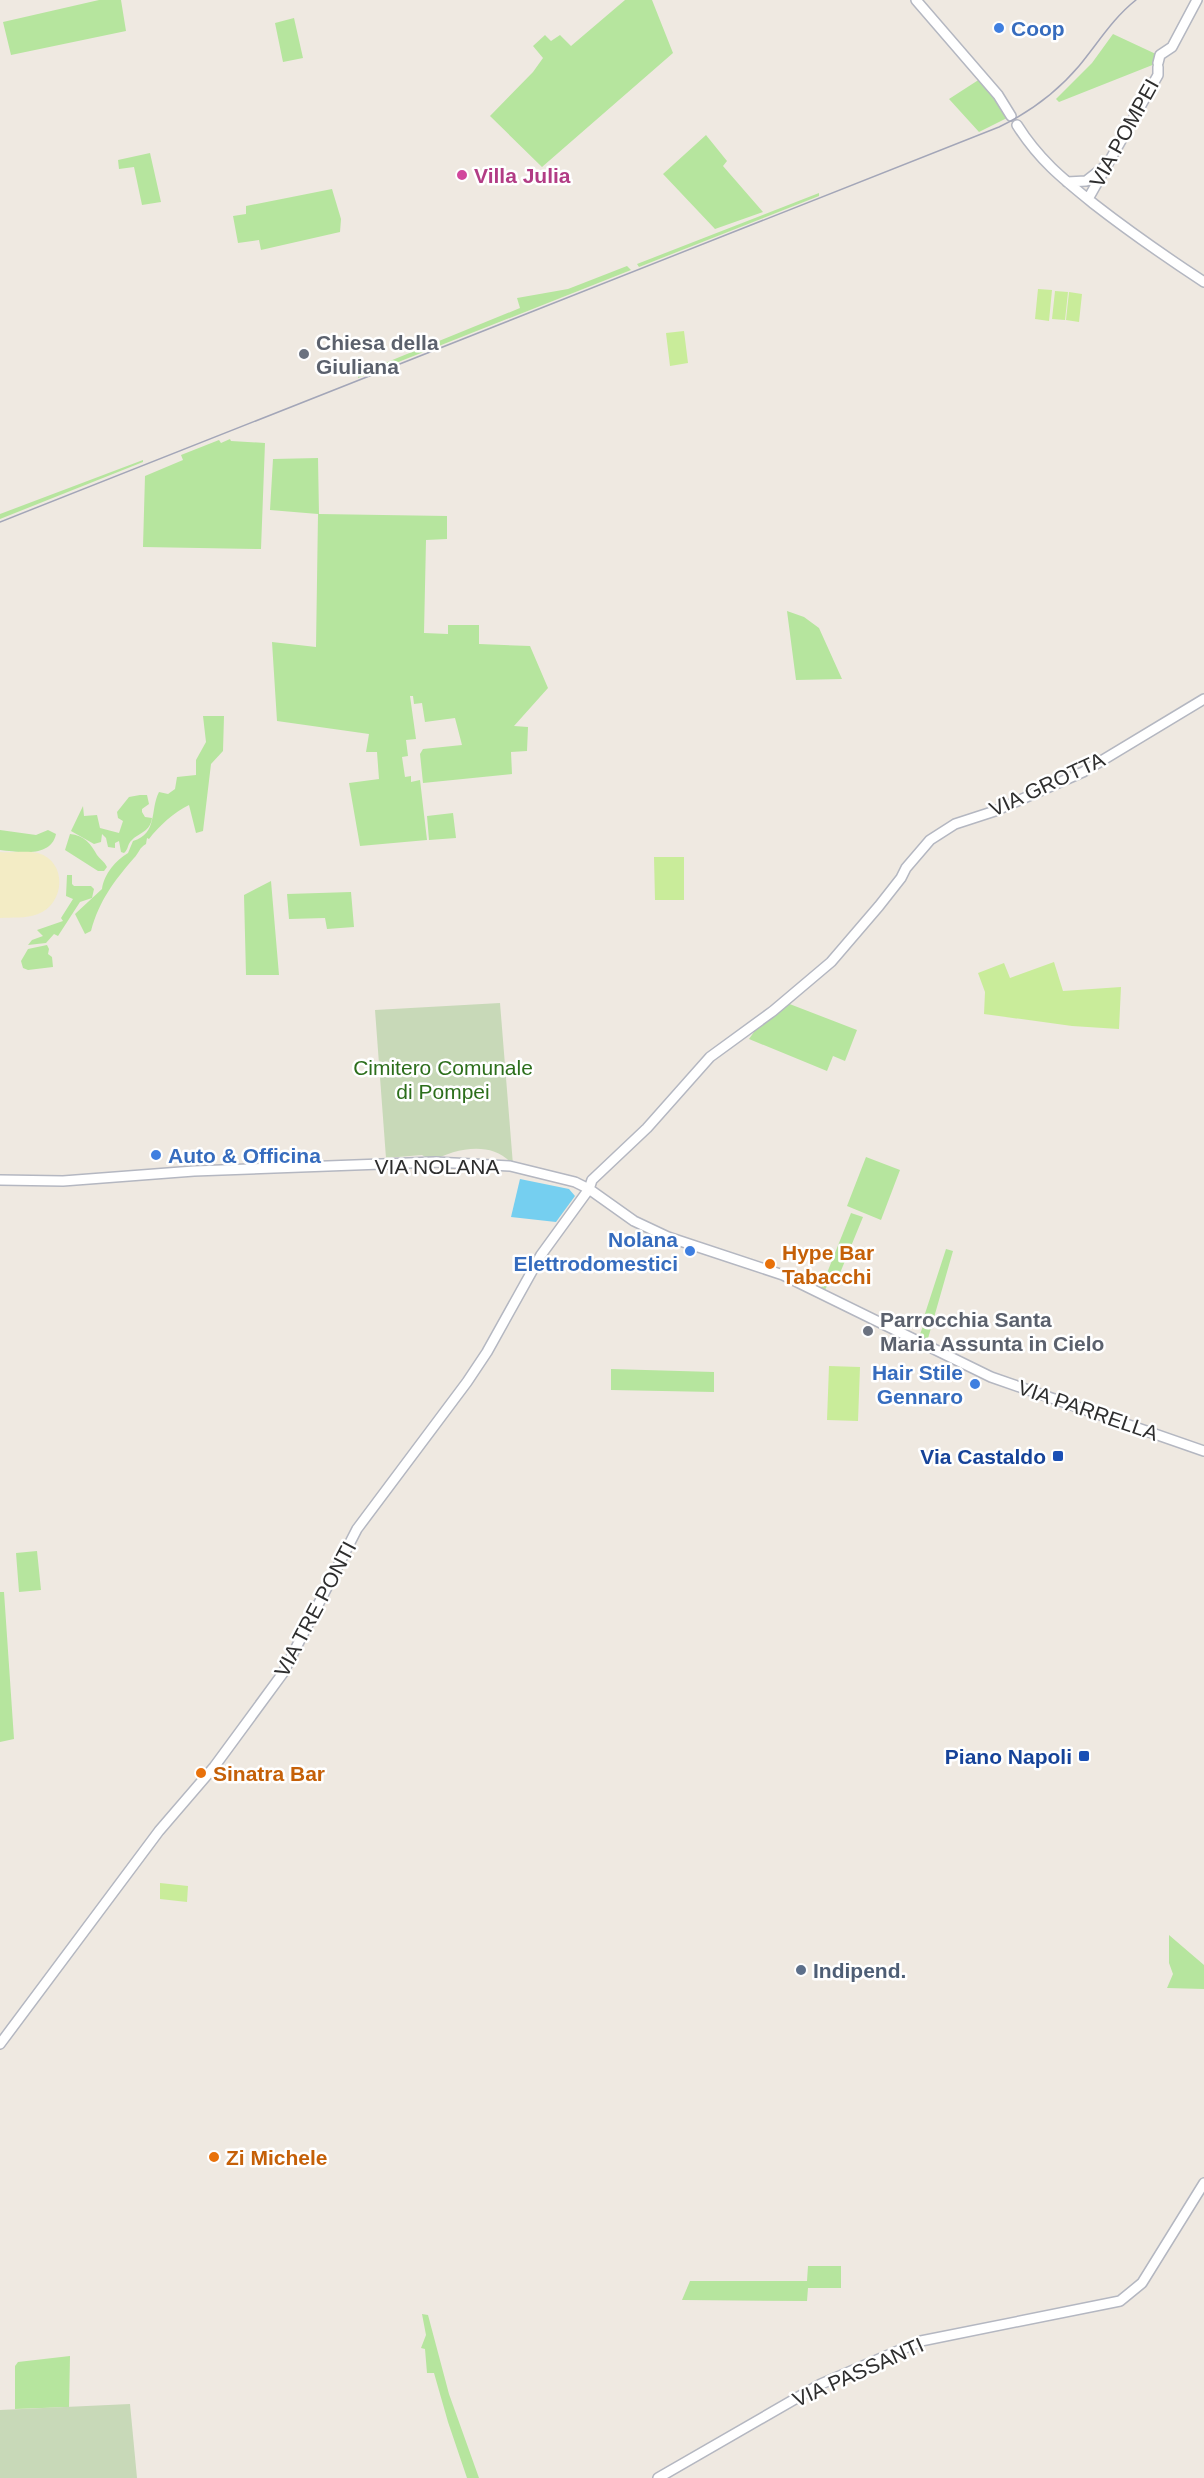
<svg xmlns="http://www.w3.org/2000/svg" width="1204" height="2478" font-family="Arial,sans-serif">
<style>
.green{fill:#b6e59e}
.sand{fill:#f3ecc5}
.cemetery{fill:#c8d9b8}
.pitch{fill:#c9ec9a}
.water{fill:#75cff0}
.lines{fill:none;stroke-linecap:round;stroke-linejoin:round}
.secondary-casing{stroke:#b4b7c1;stroke-width:12}
.secondary{stroke:#fff;stroke-width:9}
.rail{stroke:#a3a6b8;stroke-width:1.5}
.shop-dot{fill:#3f7fe0;stroke:#fff;stroke-width:2}
.hotel-dot{fill:#d1479c;stroke:#fff;stroke-width:2}
.worship-dot{fill:#6b7280;stroke:#fff;stroke-width:2}
.food-dot{fill:#e8710a;stroke:#fff;stroke-width:2}
.transit-dot{fill:#1a4fb4;stroke:#fff;stroke-width:2}
.service-dot{fill:#5c6f8a;stroke:#fff;stroke-width:2}
.labels{text-anchor:middle;dominant-baseline:central;stroke-width:5;stroke-linejoin:round;paint-order:stroke}
.shop-label{font-size:21px;font-weight:bold;fill:#366cbe;stroke:#fff;text-anchor:start}
.street-label{font-size:21px;fill:#2e2e2e;stroke:#fff}
.hotel-label{font-size:21px;font-weight:bold;fill:#b23c85;stroke:#fff;text-anchor:start}
.worship-label{font-size:21px;font-weight:bold;fill:#5b616d;stroke:#fff;text-anchor:start}
.park-label{font-size:21px;fill:#2c6e1b;stroke:#fff}
.food-label{font-size:21px;font-weight:bold;fill:#c56008;stroke:#fff;text-anchor:start}
.transit-label{font-size:21px;font-weight:bold;fill:#164399;stroke:#fff;text-anchor:end}
.service-label{font-size:21px;font-weight:bold;fill:#4e5e75;stroke:#fff;text-anchor:start}
</style>
<rect width="100%" height="100%" fill="#efe9e1"/>
<!-- green -->
<path class="green" d="M99,0H121L126,31L11,55L3,22Z
M625,0H652L673,53L542,167L490,116L533,72L543,58L533,46L545,35L551,41L560,35L571,46Z
M294,18L303,58L283,62L275,23Z
M1113,34L1158,55L1155,64L1059,102L1056,99L1092,63Z
M980,79L993,93L1007,118L979,132L949,99Z
M706,135L727,161L723,166L763,212L715,229L663,174Z
M150,153L161,202L142,205L134,167L119,169L118,160Z
M332,189L341,219L340,232L261,250L259,240L238,243L233,216L246,214V206Z
M819,193V196L639,267L637,264Z
M627,266L631,270L358,378V374L520,308L517,298L568,289Z
M230,439L231,441L265,443L261,549L143,547L145,476L183,460L181,455L219,440L221,443Z
M318,458L319,514L447,516V539L426,540L424,633L448,634V625H479V644L530,646L548,688L514,726L528,727L527,751L511,752L512,774L423,783L420,754L423,749L462,745L455,718L425,722L422,703L414,704L413,696H410L416,739L406,740L408,756L402,757L405,777L411,776V782L420,780L427,840L360,846L349,783L379,779L377,752H366L369,734L277,721L272,642L316,647L318,514L270,510L273,459Z
M143,460V462L0,519V514Z
M787,611L804,617L819,628L842,679L796,680Z
M203,716H224L223,751L211,764L203,831L196,833L189,805C174,812 159,826 149,839L147,838L146,844C139,848 139,853 134,858C114,881 99,901 91,931L85,934L75,914L102,889C104,874 116,860 128,853L133,841C158,834 150,809 159,792L168,794L175,789L177,777L196,775V760L206,742Z
M140,795H147L149,804L142,809V812L145,817L152,818C150,832 140,832 132,840C127,844 129,849 124,853L121,852L119,841L115,843V848L108,847L106,838L102,834L101,842L94,844L71,831L83,806L84,816L97,815L100,828L119,833L123,821L118,818L117,812L129,797Z
M453,813L456,838L429,840L427,816Z
M0,830L36,835L48,830L56,834C51,858 19,852 0,850Z
M70,834C84,835 91,844 97,855C101,860 104,861 107,867L104,871H98L65,850Z
M67,875H72V884L74,886H91L94,889L92,898L80,902L58,936L54,934L46,943L28,945L32,940L43,936L37,930L63,921L61,918L73,899L66,896Z
M271,881L279,975H246L244,895Z
M351,892L354,927L327,929L325,918L289,919L287,894Z
M47,945L49,949L48,954L52,957L53,967L28,970L23,968L21,961L28,949Z
M787,1003L857,1030L845,1061L833,1056L827,1071L749,1039L754,1032L750,1030Z
M866,1157L900,1170L881,1220L847,1206Z
M851,1213L863,1217L838,1278L832,1276L825,1290L821,1288Z
M946,1249L953,1251L927,1342L919,1337L923,1326H921Z
M611,1369L714,1372V1392L611,1390Z
M37,1551L41,1590L19,1592L16,1553Z
M0,1592H4L14,1739L0,1742Z
M1169,1935L1204,1965V1989L1167,1988L1173,1974L1169,1963Z
M808,2266H841V2288H808L807,2301L682,2300L690,2281H807Z
M422,2314L428,2315L449,2394L479,2478H467L448,2422L434,2373H427L425,2349L421,2348L426,2335Z
M70,2356L69,2407L15,2409V2366L18,2362Z"/>
<!-- sand -->
<path class="sand" d="M0,852C12,853 26,850 38,853C68,862 65,904 38,914C26,919 12,917 0,918Z"/>
<!-- cemetery -->
<path class="cemetery" d="M500,1003L513,1165C493,1140 456,1148 432,1161L422,1155L386,1158L375,1010Z
M130,2404L137,2478H0V2410Z"/>
<!-- pitch -->
<path class="pitch" d="M1038,289L1052,290L1049,321L1035,319Z
M1055,291L1068,292L1065,320L1052,319Z
M1069,292L1082,294L1079,322L1066,320Z
M684,331L688,363L670,366L666,333Z
M654,857H684V900H655Z
M1054,962L1063,991L1121,987L1119,1029L1072,1026L984,1014L985,992L978,973L1004,963L1010,978Z
M829,1366L860,1367L858,1421L827,1420Z
M160,1883L188,1886L187,1902L160,1899Z"/>
<!-- water -->
<path class="water" d="M520,1179L569,1189L575,1196L556,1222L511,1217Z"/>
<g class="lines">
<defs>
<path id="secondary" d="M916,0L998,95L1011,116
M1158,63L1160,55L1172,47L1197,0
M1017,125C1039,160 1063,179 1094,204C1130,232 1166,257 1204,282
M1067,182L1086,181L1104,167
M1088,199L1158,75V67
M0,1180L63,1181L194,1171L435,1162L510,1166L575,1182L589,1189L634,1221L668,1237L783,1275L991,1377L1204,1451
M0,2044L159,1831L214,1767L283,1673L357,1529L467,1382L487,1352L541,1255L589,1189L592,1180L647,1128L710,1057L773,1011L831,962L879,906L901,878L906,868L930,840L955,824L995,811L1083,772L1204,699
M658,2478L821,2384L921,2341L1120,2301L1142,2283L1204,2183"/>
</defs>
<!-- secondary casing -->
<use href="#secondary" class="secondary-casing"/>
<!-- secondary -->
<use href="#secondary" class="secondary"/>
<!-- rail -->
<path class="rail" d="M0,522L999,127C1030,112 1057,92 1079,66C1098,43 1113,18 1136,0"/>
</g>
<!-- markers -->
<g class="shop-dot">
<circle cx="999" cy="28" r="6"/>
<circle cx="156" cy="1155" r="6"/>
<circle cx="690" cy="1251" r="6"/>
<circle cx="975" cy="1384" r="6"/>
</g>
<circle class="hotel-dot" cx="462" cy="175" r="6"/>
<g class="worship-dot">
<circle cx="304" cy="354" r="6"/>
<circle cx="868" cy="1331" r="6"/>
</g>
<g class="food-dot">
<circle cx="770" cy="1264" r="6"/>
<circle cx="201" cy="1773" r="6"/>
<circle cx="214" cy="2157" r="6"/>
</g>
<g class="transit-dot">
<rect x="1052" y="1450" width="12" height="12" rx="3"/>
<rect x="1078" y="1750" width="12" height="12" rx="3"/>
</g>
<circle class="service-dot" cx="801" cy="1970" r="6"/>
<g class="labels">
<!-- shop labels -->
<g class="shop-label">
<text x="1011" y="28">Coop</text>
<text x="168" y="1155">Auto &amp; Officina</text>
<text x="678" y="1239" text-anchor="end">Nolana<tspan x="678" dy="24">Elettrodomestici</tspan></text>
<text x="963" y="1372" text-anchor="end">Hair Stile<tspan x="963" dy="24">Gennaro</tspan></text>
</g>
<!-- street labels -->
<g class="street-label">
<text transform="translate(1124 133) rotate(-61)">VIA POMPEI</text>
<text transform="translate(1047 784) rotate(-25)">VIA GROTTA</text>
<text x="437" y="1166">VIA NOLANA</text>
<text transform="translate(1088 1410) rotate(19)">VIA PARRELLA</text>
<text transform="translate(315 1609) rotate(-62)">VIA TRE PONTI</text>
<text transform="translate(858 2372) rotate(-24)">VIA PASSANTI</text>
</g>
<!-- hotel labels -->
<g class="hotel-label">
<text x="474" y="175">Villa Julia</text>
</g>
<!-- worship labels -->
<g class="worship-label">
<text x="316" y="342">Chiesa della<tspan x="316" dy="24">Giuliana</tspan></text>
<text x="880" y="1319">Parrocchia Santa<tspan x="880" dy="24">Maria Assunta in Cielo</tspan></text>
</g>
<!-- park labels -->
<g class="park-label">
<text x="443" y="1067">Cimitero Comunale<tspan x="443" dy="24">di Pompei</tspan></text>
</g>
<!-- food labels -->
<g class="food-label">
<text x="782" y="1252">Hype Bar<tspan x="782" dy="24">Tabacchi</tspan></text>
<text x="213" y="1773">Sinatra Bar</text>
<text x="226" y="2157">Zi Michele</text>
</g>
<!-- transit labels -->
<g class="transit-label">
<text x="1046" y="1456">Via Castaldo</text>
<text x="1072" y="1756">Piano Napoli</text>
</g>
<!-- service labels -->
<g class="service-label">
<text x="813" y="1970">Indipend.</text>
</g>
</g>
</svg>
